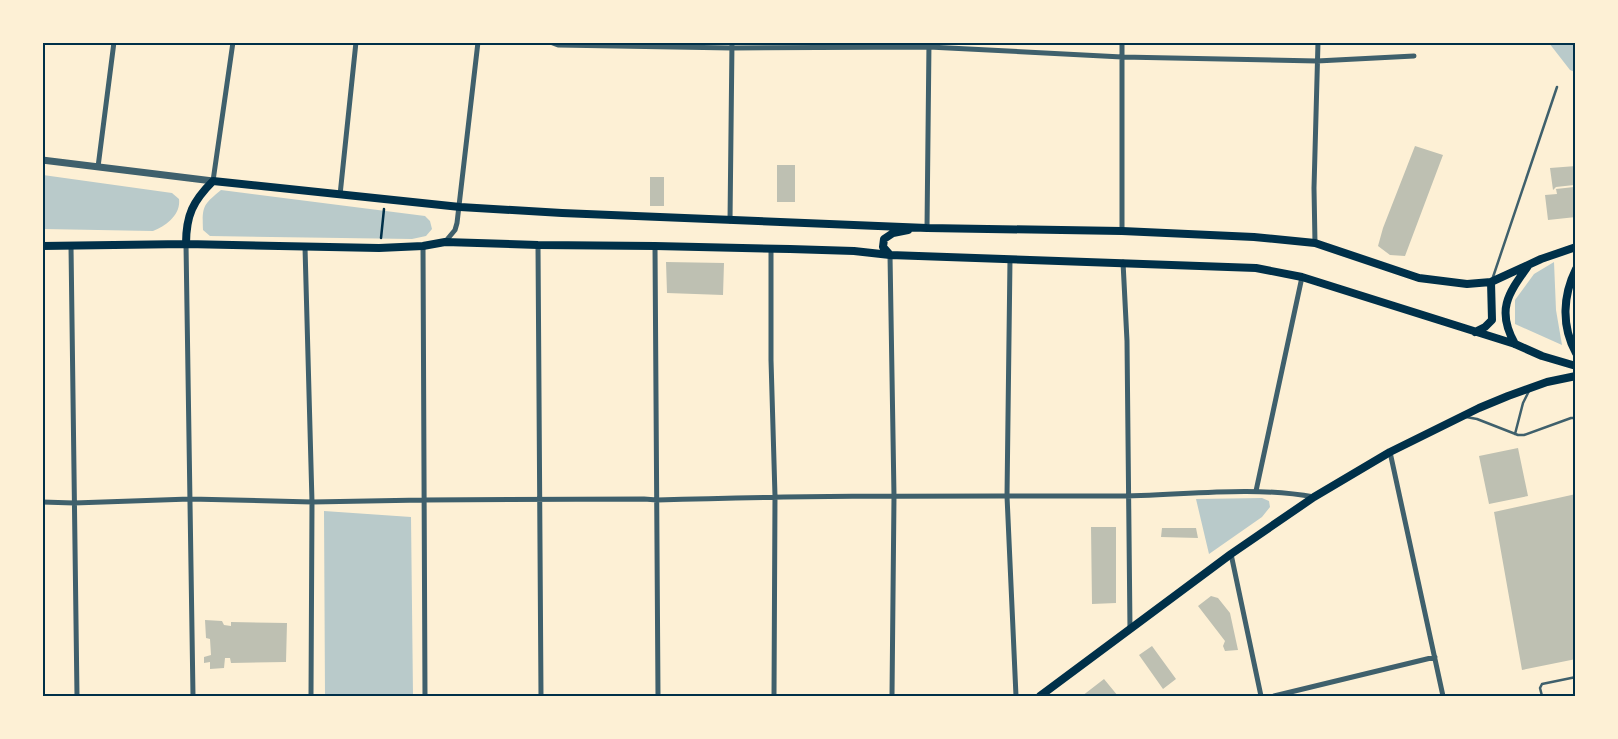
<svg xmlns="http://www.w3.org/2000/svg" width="1618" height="739" font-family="'Exo 2',sans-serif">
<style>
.green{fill:#b9caca}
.building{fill:#bec0b2}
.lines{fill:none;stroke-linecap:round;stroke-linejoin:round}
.path{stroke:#003049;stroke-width:2.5}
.service{stroke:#3f606c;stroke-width:2.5}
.minor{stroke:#3f606c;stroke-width:5}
.tertiary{stroke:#3f606c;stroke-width:7}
.secondary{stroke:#003049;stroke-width:8}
.neatline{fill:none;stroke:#003049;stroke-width:2}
</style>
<rect width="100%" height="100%" fill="#fdf0d5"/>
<!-- green -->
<path class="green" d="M1549,43H1575V72L1570,70Z
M43,175L172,193L179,199C181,215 166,226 153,231L43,229Z
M221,190L425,216L430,221L432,229L426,236L412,239L210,236L203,230C202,206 203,205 221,190Z
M1554,262L1556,310L1562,345L1515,324V300L1534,274Z
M1262,498L1269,501L1270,507L1262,517L1209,554L1196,499Z
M324,511L411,517L413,696H325Z"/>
<!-- building -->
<path class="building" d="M1415,146L1443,155L1405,256L1390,255L1378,246L1383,228Z
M777,165H795V202H777Z
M1576,166V189L1573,190L1576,217L1548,220L1545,195L1557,194L1556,189L1574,187V185L1556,187L1553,190L1550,168Z
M650,177H664V206H650Z
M666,262L724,263L723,295L667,293Z
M1518,448L1528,496L1489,504L1479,456Z
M1576,494V659L1522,670L1494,512Z
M1091,527H1116V603L1092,604Z
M1162,528H1196L1198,538L1161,537Z
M1211,596L1218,598L1230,613L1238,650L1225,651L1223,646L1225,641L1198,606Z
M205,620L222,621L224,625L231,626V622L287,623L286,662L231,663L230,658H225L224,668L210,669V662L204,663V657L211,655L210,639L206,638Z
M1152,646L1176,679L1163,689L1139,655Z
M1104,679L1118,696H1082Z"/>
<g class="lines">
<!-- path -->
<path class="path" d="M381,238L384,209"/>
<!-- service -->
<path class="service" d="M1492,280L1557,87
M1466,417L1477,419L1518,435H1524L1571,418H1576
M1515,434L1523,403L1529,391
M1542,696L1540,688L1542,684L1576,677"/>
<!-- minor -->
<path class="minor" d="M550,42L558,45L732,48L929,47L1122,57L1317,61L1414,56
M98,167L114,42
M213,181L233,42
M340,195L356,42
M730,221L732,42
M927,228L929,42
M1122,231V42
M445,242L455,230L457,223L478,42
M1315,243L1314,188L1318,42
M186,244L193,696
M538,245L541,696
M71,246L77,696
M423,246L425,696
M655,246L658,696
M305,247L312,502L311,696
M771,250V360L775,496L774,696
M890,255L894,496L892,696
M1010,259L1007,496L1016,696
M1123,262L1127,341L1130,629
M1390,452L1443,696
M1256,491L1302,277
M42,502L74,503L190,499L312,502L423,500L644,499L657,500C809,495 961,496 1114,496C1180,496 1248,485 1314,497
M1231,554L1261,696
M1274,696L1435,657"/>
<!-- tertiary -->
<path class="tertiary" d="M42,160L213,181"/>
<!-- secondary -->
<path class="secondary" d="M186,244C186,215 193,201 213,181L460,207L562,213L927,228L1122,231L1254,237L1315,243L1419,278L1467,284L1491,282L1541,259L1576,247
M42,246L186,244L379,248L423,246L445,242L538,245L655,246L790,249L854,251L890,255L1256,268L1302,277L1515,344L1542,356L1576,366
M890,255L883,247L884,239L893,233L908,230
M1576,269C1563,295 1561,326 1576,353
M1475,332L1485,327L1492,320L1491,282
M1515,344C1496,310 1508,294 1528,266
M1040,696L1231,554L1314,497L1390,452L1479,408L1508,396L1547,382L1576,376"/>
</g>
<!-- border -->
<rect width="1618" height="739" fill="none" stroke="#fdf0d5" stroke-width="88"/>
<rect x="44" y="44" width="1530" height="651" class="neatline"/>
</svg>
